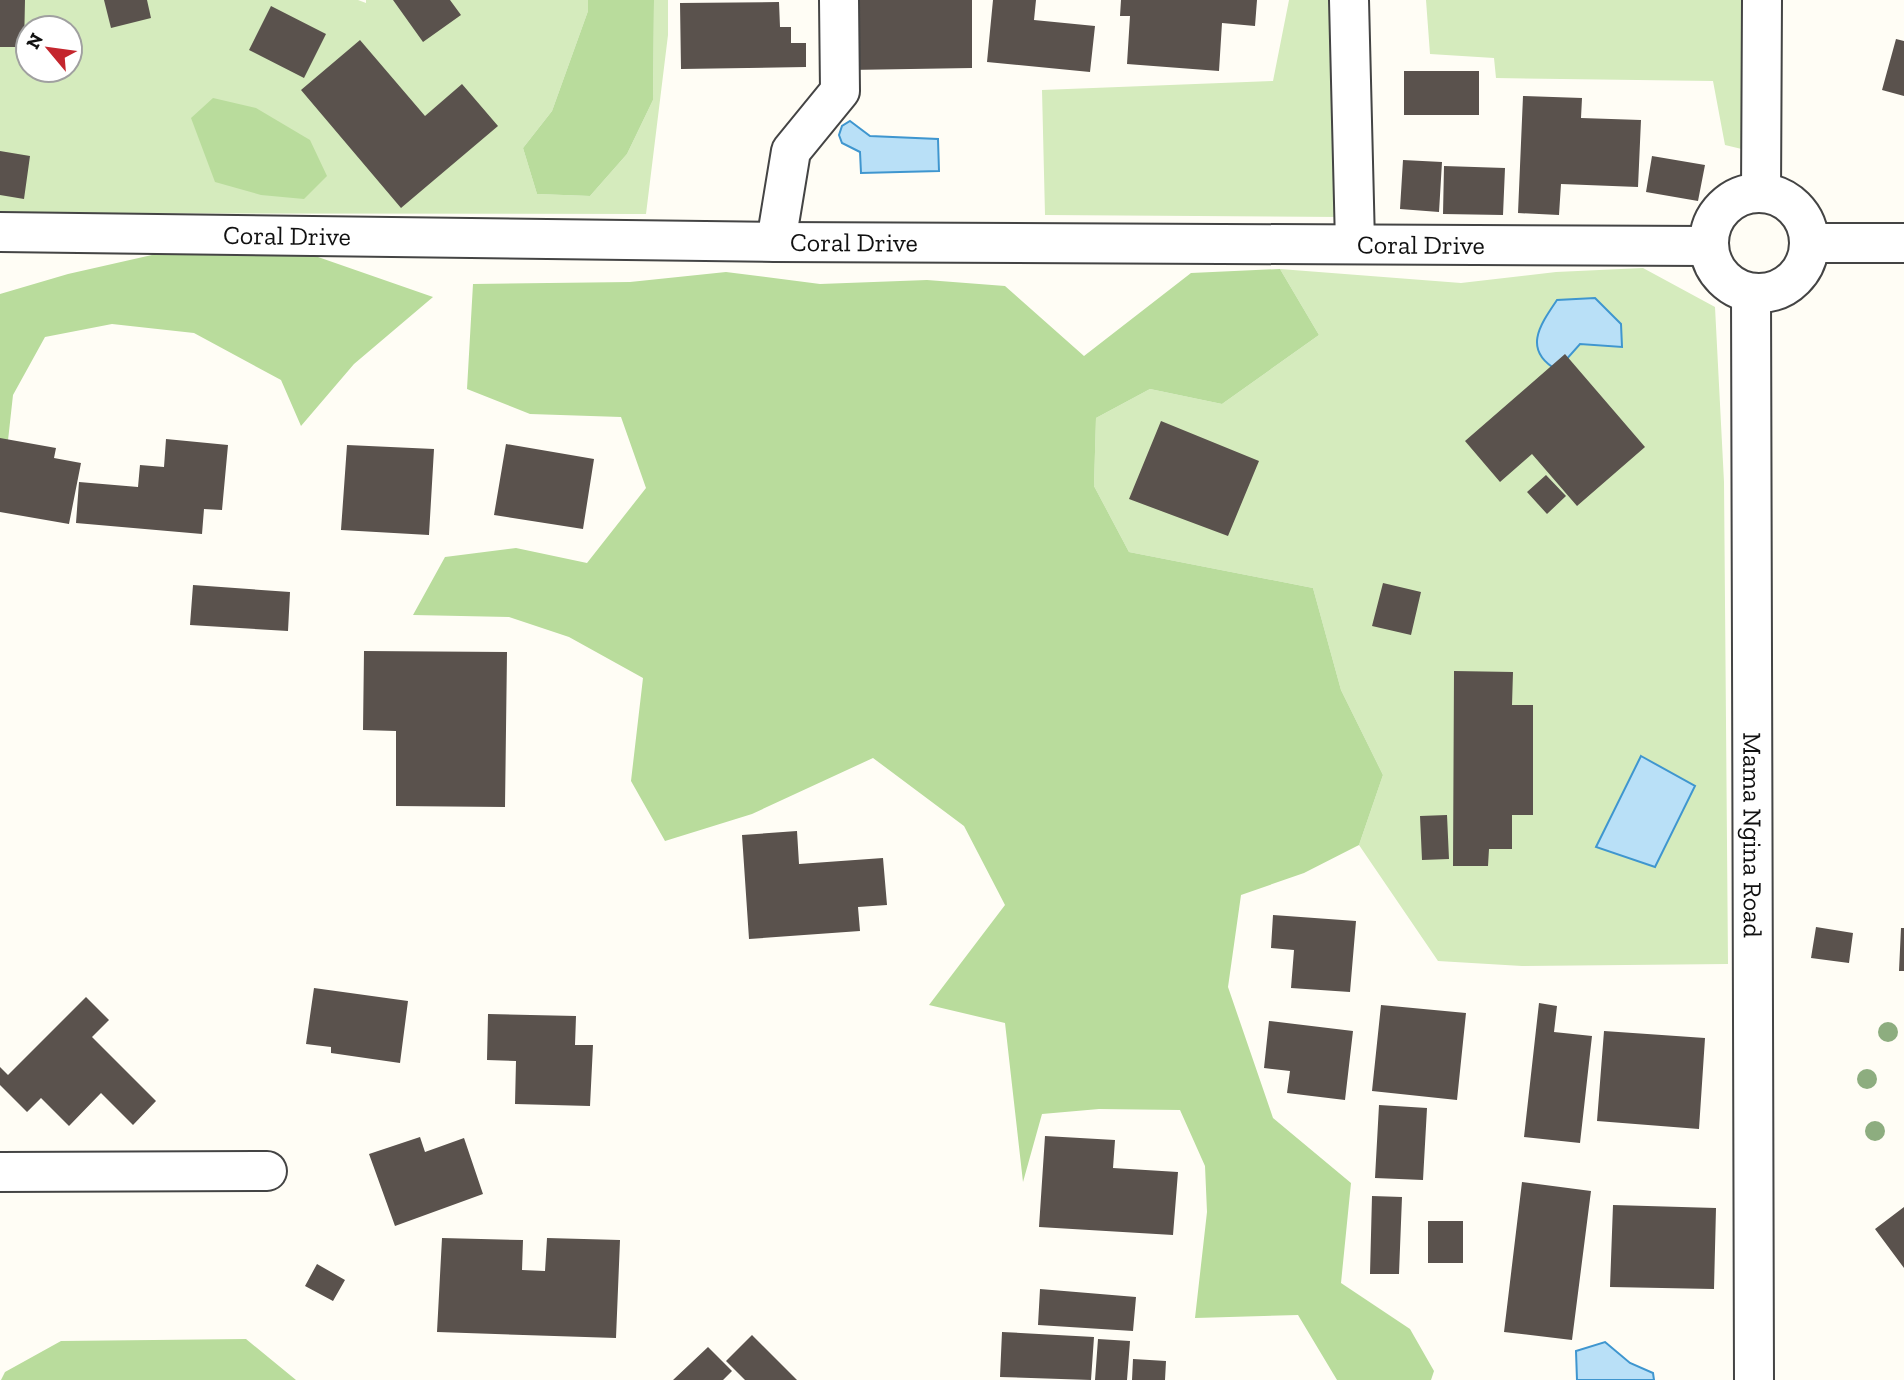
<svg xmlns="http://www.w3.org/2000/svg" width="1904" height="1380" font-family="'Zilla Slab',serif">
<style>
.green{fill:#d5ebbd;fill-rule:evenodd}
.forest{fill:#b9dc9c}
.water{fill:#b9e0f7;stroke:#3f96cf;stroke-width:2}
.building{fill:#5a524d}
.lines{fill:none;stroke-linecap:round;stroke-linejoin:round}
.street-casing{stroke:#444;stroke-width:42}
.street{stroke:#fff;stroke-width:38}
.tree{fill:#8dad7f}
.labels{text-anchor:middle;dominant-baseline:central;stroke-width:7;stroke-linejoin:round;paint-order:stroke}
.street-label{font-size:26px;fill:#111;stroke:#fff}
</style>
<rect width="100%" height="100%" fill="#fffdf5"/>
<!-- green -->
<path class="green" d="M0,0H358L366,3V0H588V11L552,111L523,148L537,194L590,196L627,154L653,100L654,0H668V35L646,214L0,213ZM28,28H70V70H28Z
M1289,0H1339L1340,217L1045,215L1042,90L1273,81Z
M1426,0H1750V151L1725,145L1713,81L1496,78L1494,58L1430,54Z
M1643,268L1715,307L1724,482L1728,964L1522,966L1438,961L1359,845L1383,775L1341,690L1313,588L1129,552L1094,486L1096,418L1150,389L1222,404L1319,335L1280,269L1461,283L1556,272Z"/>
<!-- forest -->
<path class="forest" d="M588,0H654L653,100L627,154L590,196L537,194L523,148L552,111L588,11Z
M213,98L256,108L310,140L327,176L304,199L261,195L215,182L191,118Z
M249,233L433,297L354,364L301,426L281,380L194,333L112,324L45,337L13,395L0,513V294L68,274Z
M1280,269L1319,335L1222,404L1150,389L1096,418L1094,486L1129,552L1313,588L1341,690L1383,775L1359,845L1304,873L1241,895L1228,987L1273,1118L1351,1183L1341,1283L1410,1329L1434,1371L1431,1380H1337L1298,1315L1195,1318L1207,1212L1205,1166L1180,1110L1099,1109L1042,1114L1023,1182L1005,1023L929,1005L1005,905L964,826L873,758L752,814L665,841L631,781L643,678L569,637L509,617L413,615L445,557L516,548L587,563L646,488L621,417L530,414L467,389L473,284L630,282L726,272L820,284L927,280L1005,286L1084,356L1191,273Z
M246,1339L296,1380H1L5,1372L61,1341Z"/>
<!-- water -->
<path class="water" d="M850,121L870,136L938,139L939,171L861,173L860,152L842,143L839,135L842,126Z
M1595,298L1621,324L1622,347L1580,344L1557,370C1522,350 1540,325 1557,300Z
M1641,756L1695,786L1655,867L1596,847Z
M1605,1342L1630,1363L1653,1373L1654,1380H1577L1576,1351Z"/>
<!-- building -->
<path class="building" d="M0,0H25L24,47H0Z
M104,0H147L151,18L111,28Z
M393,0H450L461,15L423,42Z
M848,0H972V68L849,70Z
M993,0H1036L1034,20L1095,26L1090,72L987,62Z
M1121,0H1257L1255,26L1222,23L1219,71L1127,64L1130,16H1120Z
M779,2L780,27H791V43H806V67L681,69L680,3Z
M271,6L326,34L304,78L249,50Z
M1896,39L1904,41V96L1882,90Z
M360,40L425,116L462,84L498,126L401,208L301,90Z
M1404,71H1479V115H1404Z
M1523,96L1582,98L1581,118L1641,120L1638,187L1561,184L1559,215L1518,213Z
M0,151L30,156L24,199L0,195Z
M1652,156L1705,165L1698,201L1646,192Z
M1403,160L1442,162L1439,212L1400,209Z
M1444,166L1505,168L1503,215L1443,214Z
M1565,354L1645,447L1577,506L1532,454L1500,482L1465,441Z
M1161,421L1259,461L1228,536L1129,499Z
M0,438L56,448L54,458L81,463L69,524L0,512Z
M166,439L228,445L222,510L204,509L202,534L76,523L79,482L138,487L140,465L164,467Z
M506,444L594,459L583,529L494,515Z
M347,445L434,449L429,535L341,530Z
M1546,475L1566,496L1547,514L1527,492Z
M1383,583L1421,592L1411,635L1372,626Z
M193,585L290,592L288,631L190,625Z
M364,651L507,652L505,807L396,806V731L363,730Z
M1454,671L1513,672L1512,705H1533V815H1512V849H1489L1488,866H1453Z
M1447,815L1449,859L1422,860L1420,816Z
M797,831L799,864L883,858L887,905L858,907L860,931L749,939L742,835Z
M1273,915L1356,921L1350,992L1291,988L1294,950L1271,948Z
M1816,927L1853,933L1849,963L1811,958Z
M1901,928H1904V971H1899Z
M314,988L408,1001L400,1063L331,1053V1047L306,1044Z
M86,997L109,1020L92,1037L156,1101L133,1125L101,1093L69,1126L41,1098L27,1112L0,1085V1067L8,1075Z
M1539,1003L1557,1006L1554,1032L1592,1036L1580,1143L1524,1137Z
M1381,1005L1466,1013L1457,1100L1372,1091Z
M488,1014L576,1016L575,1045H593L590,1106L515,1104L516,1061L487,1060Z
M1269,1021L1353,1031L1345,1100L1287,1093L1290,1071L1264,1068Z
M1604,1031L1705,1038L1699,1129L1597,1121Z
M1379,1105L1427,1108L1423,1180L1375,1178Z
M1045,1136L1115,1140L1113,1168L1178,1172L1173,1235L1039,1227Z
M420,1137L425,1152L464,1138L483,1194L395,1226L369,1154Z
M1522,1182L1591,1191L1572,1340L1504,1332Z
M1372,1196L1402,1197L1399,1274H1370Z
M1613,1205L1716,1208L1714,1289L1610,1287Z
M1904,1207V1268L1875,1229Z
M1428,1221H1463V1263H1428Z
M442,1238L523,1240L522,1270L545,1271L547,1238L620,1240L616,1338L437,1332Z
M317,1264L345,1280L333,1301L305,1286Z
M1040,1289L1136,1297L1133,1331L1038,1325Z
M1002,1332L1094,1337L1091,1380L1000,1377Z
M752,1335L797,1380H745L726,1361Z
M1098,1339L1130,1341L1127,1380H1095Z
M708,1347L732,1371L723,1380H673Z
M1133,1359L1166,1361L1165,1380H1132Z"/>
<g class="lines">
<defs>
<g id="street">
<path d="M1349,0L1355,243"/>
<path d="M1761,193L1762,0"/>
<circle cx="1759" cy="243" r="50"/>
<path id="s1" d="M0,232L776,242L1708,246"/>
<path d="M776,242L791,151L840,91L839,0"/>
<path d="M1809,243H1904"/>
<path id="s2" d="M1751,293L1754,1380"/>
<path d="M0,1172L267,1171"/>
</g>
</defs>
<!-- street casing -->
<use href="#street" class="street-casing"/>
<!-- street -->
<use href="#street" class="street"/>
</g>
<!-- trees -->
<g class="tree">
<circle cx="1888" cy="1032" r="10"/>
<circle cx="1867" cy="1079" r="10"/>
<circle cx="1875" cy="1131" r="10"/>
</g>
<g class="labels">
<!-- street labels -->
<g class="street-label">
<text stroke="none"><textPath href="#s1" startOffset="287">Coral Drive</textPath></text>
<text stroke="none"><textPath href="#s1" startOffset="854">Coral Drive</textPath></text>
<text stroke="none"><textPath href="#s1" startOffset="1421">Coral Drive</textPath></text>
<text stroke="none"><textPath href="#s2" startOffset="542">Mama Ngina Road</textPath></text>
</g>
</g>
<!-- north arrow -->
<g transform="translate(49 49) rotate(299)"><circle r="33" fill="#ffffff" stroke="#a0a0a0" stroke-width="2"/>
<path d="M0-5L12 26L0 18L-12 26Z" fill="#c4262e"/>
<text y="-10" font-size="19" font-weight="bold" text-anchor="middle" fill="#111111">N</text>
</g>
</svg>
